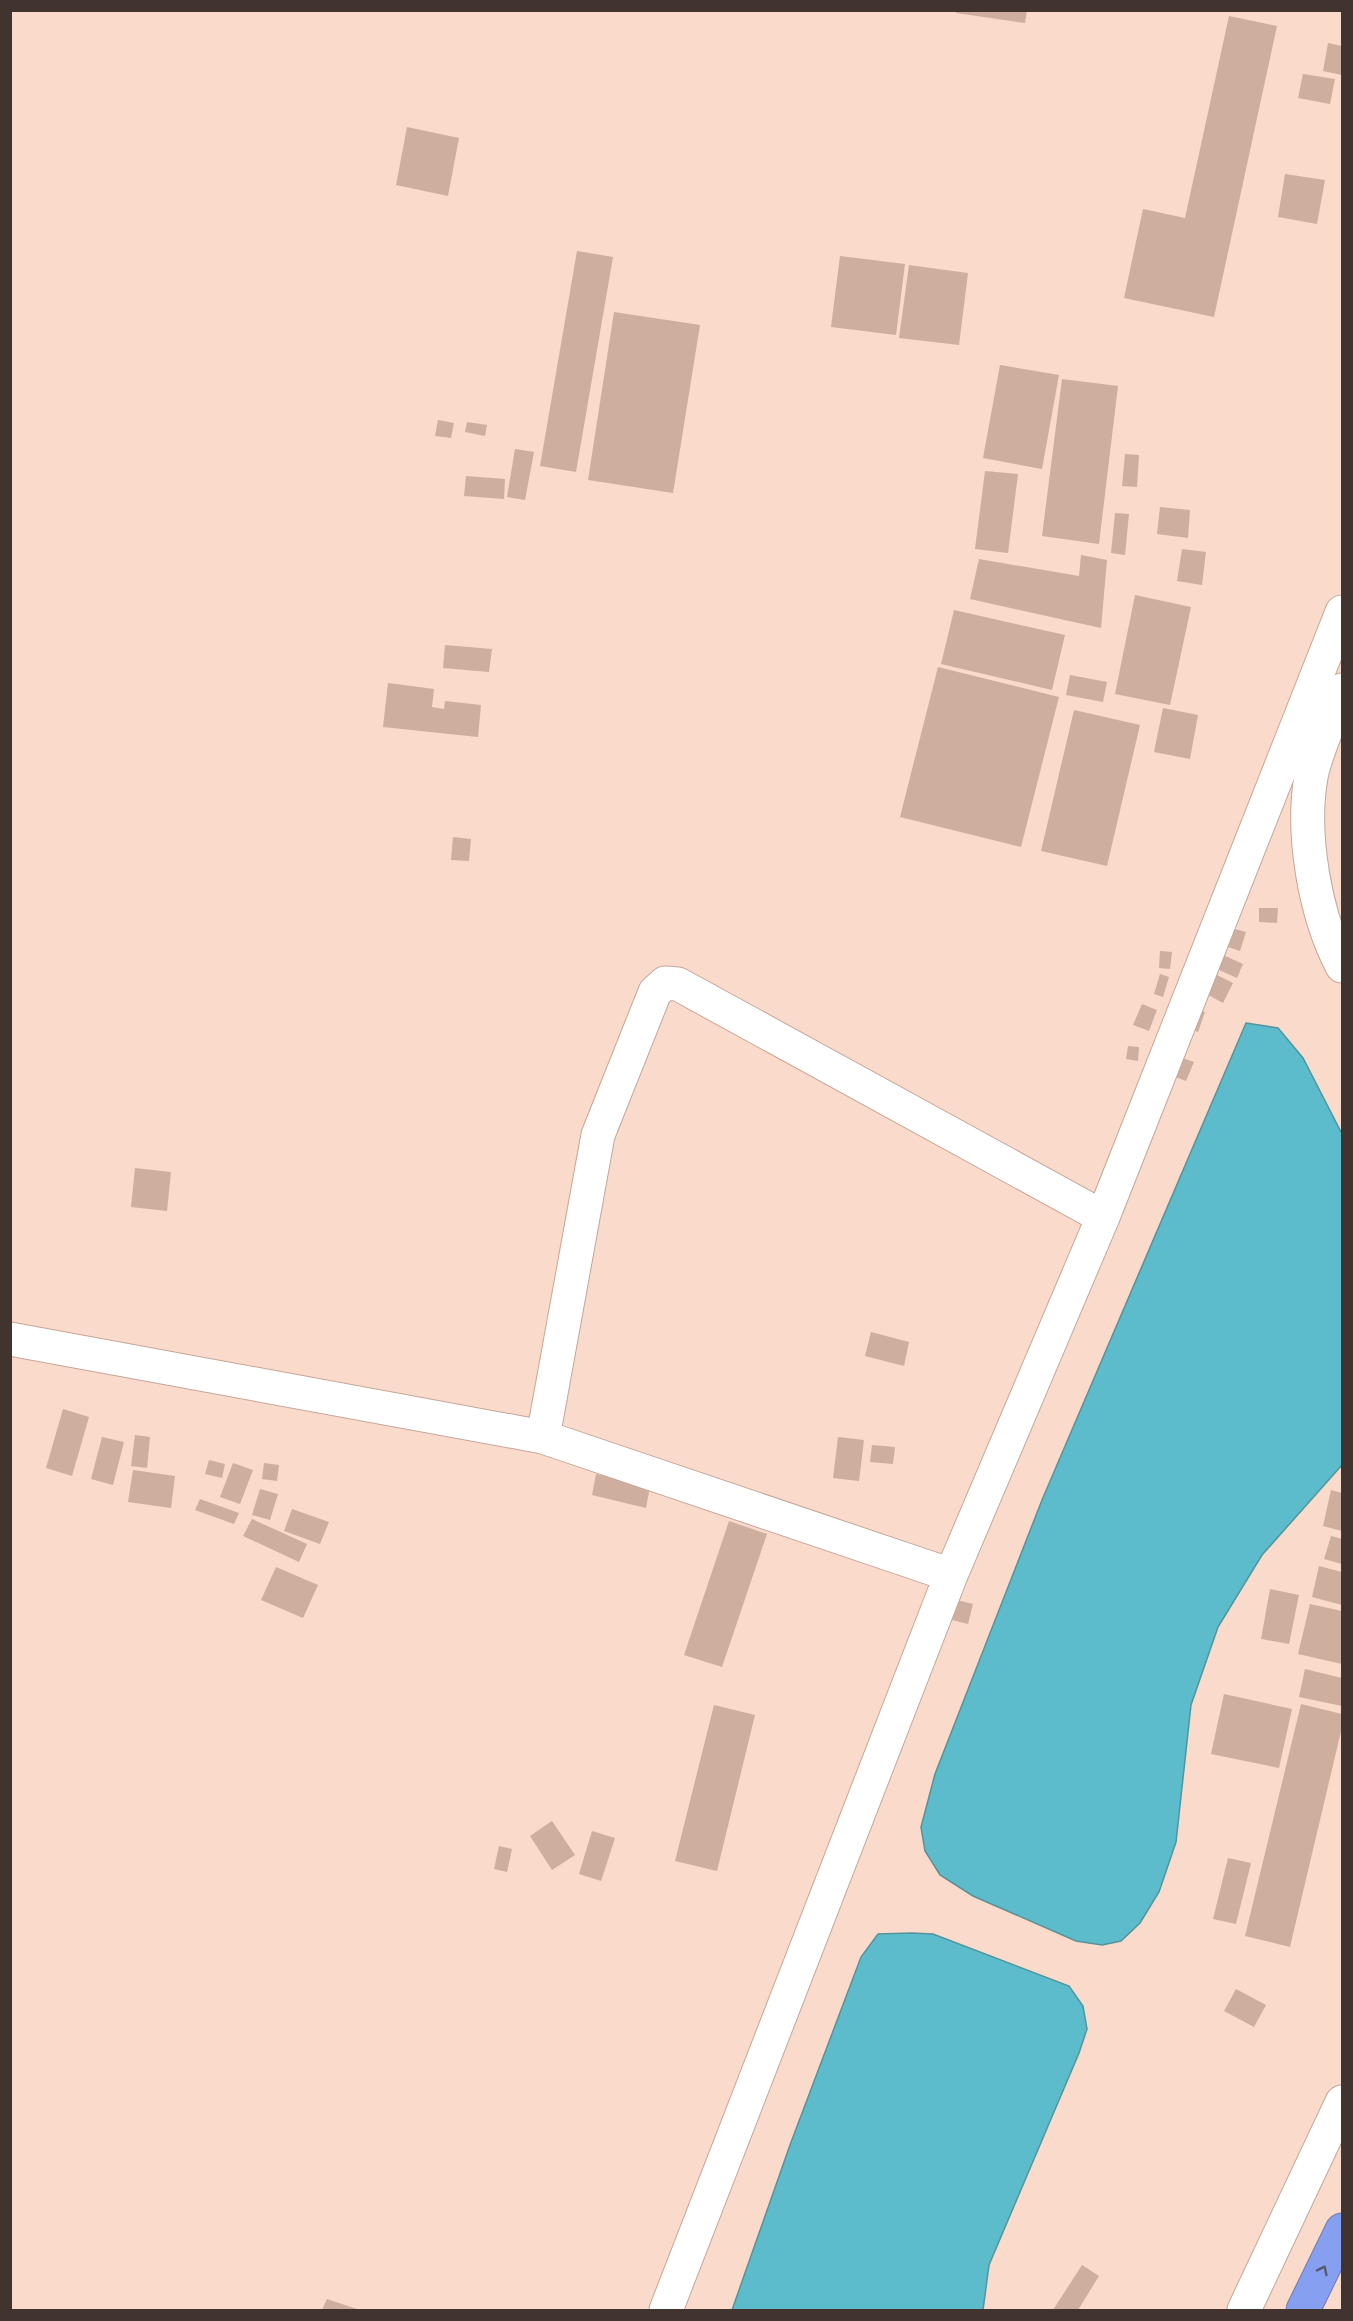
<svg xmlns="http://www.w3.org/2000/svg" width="1353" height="2321" font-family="'Work Sans',sans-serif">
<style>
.water{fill:#5dbccb;stroke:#55939c;stroke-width:1.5}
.building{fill:#cdae9f}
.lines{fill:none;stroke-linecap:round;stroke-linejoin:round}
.minor-casing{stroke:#c5a698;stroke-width:35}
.tertiary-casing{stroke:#c5a698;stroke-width:35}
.motorway-casing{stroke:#6e7aad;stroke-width:35}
.minor{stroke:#fff;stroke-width:33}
.tertiary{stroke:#fff;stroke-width:33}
.motorway{stroke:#869ff1;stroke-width:33}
.oneway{stroke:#595972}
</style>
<rect width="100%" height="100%" fill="#fadaca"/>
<!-- water -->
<path class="water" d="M1246,1023L1278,1028L1303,1058L1342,1134V1465L1262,1555L1218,1627L1191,1705L1176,1842L1159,1892L1140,1923L1121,1941L1102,1945L1076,1941L973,1896L940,1875L925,1851L921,1827L935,1774L1042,1500Z
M911,1933L933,1934L1069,1986L1083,2006L1087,2029L1079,2053L989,2265L983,2310H732L790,2145L861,1957L878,1934Z"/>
<!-- building -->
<path class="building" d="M957,10H1027L1025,23L956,13Z
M1229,16L1277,26L1214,317L1124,298L1143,209L1185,218Z
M1328,43L1342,46V75L1323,71Z
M1303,74L1335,79L1330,104L1298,98Z
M407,127L459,138L448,196L396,185Z
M1285,174L1325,180L1317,224L1278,217Z
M577,251L613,257L576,472L540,466Z
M840,256L905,264L896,335L831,327Z
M909,265L968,273L959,345L899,338Z
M614,312L700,325L673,493L588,480Z
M1000,365L1059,375L1042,469L983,458Z
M1062,379L1118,386L1099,544L1042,536Z
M438,420L454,423L451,438L435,436Z
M467,422L487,425L485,436L465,432Z
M515,449L534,452L525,500L507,497Z
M1125,454L1139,455L1137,487L1122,486Z
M985,471L1018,474L1008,553L975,549Z
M466,476L505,479L504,499L464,496Z
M1160,507L1190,510L1188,538L1157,534Z
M1115,513L1129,514L1125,555L1111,553Z
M1182,549L1206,552L1202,585L1177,581Z
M1081,555L1107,560L1101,628L970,599L979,559L1079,576Z
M1135,595L1191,607L1170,705L1115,694Z
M954,610L1065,635L1052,690L941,664Z
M445,645L492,649L489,672L443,668Z
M938,667L1059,697L1021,847L900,817Z
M1070,675L1107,682L1103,702L1066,695Z
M388,683L434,689L432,707L444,709L445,701L481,705L478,737L383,727Z
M1163,708L1198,715L1190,759L1154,752Z
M1074,710L1140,725L1107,866L1041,851Z
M453,837L471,839L469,861L451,860Z
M1259,908H1278L1277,923L1259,922Z
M1231,928L1246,932L1240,951L1225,946Z
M1160,951L1172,952L1170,969L1159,968Z
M1223,955L1243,964L1237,978L1217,969Z
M1213,973L1233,983L1223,1003L1203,992Z
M1160,974L1169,977L1163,997L1154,994Z
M1142,1004L1157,1010L1149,1031L1133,1025Z
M1194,1008L1205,1012L1198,1032L1187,1027Z
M1128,1046L1139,1047L1138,1061L1126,1059Z
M1182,1058L1194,1062L1186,1081L1175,1077Z
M135,1168L171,1172L167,1211L131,1207Z
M871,1332L909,1342L904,1366L865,1356Z
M63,1409L89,1417L72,1476L46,1468Z
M135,1435L150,1437L147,1468L131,1466Z
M102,1437L124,1442L113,1485L91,1479Z
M838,1437L864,1440L859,1481L833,1478Z
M872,1445L895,1447L893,1464L870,1462Z
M209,1460L225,1464L222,1478L205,1474Z
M233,1463L253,1470L240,1504L220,1497Z
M264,1463L279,1465L277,1481L262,1479Z
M133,1470L175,1476L171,1508L128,1502Z
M596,1474L650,1487L646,1508L592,1495Z
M260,1489L278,1494L270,1520L252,1515Z
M1331,1490L1342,1493V1531L1323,1526Z
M200,1499L239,1513L234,1524L195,1510Z
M292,1509L329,1522L320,1544L284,1531Z
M252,1519L307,1544L299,1562L243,1536Z
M729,1521L767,1534L722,1667L684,1655Z
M1331,1536L1342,1539V1564L1324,1559Z
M1319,1566L1342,1572V1605L1312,1597Z
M276,1567L318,1585L303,1618L261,1600Z
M1270,1589L1299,1595L1289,1644L1261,1639Z
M949,1598L973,1604L968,1624L944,1618Z
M1310,1604L1342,1611V1664L1298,1654Z
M1305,1669L1342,1678V1706L1299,1697Z
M1224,1694L1292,1709L1279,1768L1211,1754Z
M1301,1704L1342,1714V1727L1290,1947L1245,1936Z
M714,1705L755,1715L717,1871L675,1861Z
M552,1821L575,1855L552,1870L530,1836Z
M592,1831L615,1838L601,1881L579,1874Z
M499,1846L512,1849L507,1872L494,1869Z
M1228,1858L1251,1863L1236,1924L1213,1919Z
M1236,1989L1266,2005L1254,2027L1224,2011Z
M1082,2265L1099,2276L1078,2310H1053Z
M327,2299L360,2310H322Z"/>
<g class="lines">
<defs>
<path id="minor" d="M10,1339L543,1437
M951,1575L543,1437L598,1135L655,992L665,983L678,984L1103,1217
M666,2310L951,1575L1103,1217L1342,612"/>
<path id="tertiary" d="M1342,690C1333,716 1316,750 1311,777C1301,835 1315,915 1342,966
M1244,2310L1342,2102"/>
<path id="motorway" d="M1303,2310L1342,2230"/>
</defs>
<!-- minor casing -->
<use href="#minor" class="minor-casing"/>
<!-- tertiary casing -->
<use href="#tertiary" class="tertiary-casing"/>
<!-- motorway casing -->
<use href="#motorway" class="motorway-casing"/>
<!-- minor -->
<use href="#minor" class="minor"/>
<!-- tertiary -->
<use href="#tertiary" class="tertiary"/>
<!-- motorway -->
<use href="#motorway" class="motorway"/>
</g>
<!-- one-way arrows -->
<defs><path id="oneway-chevron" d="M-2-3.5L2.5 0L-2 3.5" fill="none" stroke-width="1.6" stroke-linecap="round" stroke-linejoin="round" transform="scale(1.5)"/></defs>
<use class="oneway" href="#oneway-chevron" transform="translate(1323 2270) rotate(-64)"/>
<!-- border -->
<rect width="1353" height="2321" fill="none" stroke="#41342e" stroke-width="24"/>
</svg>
